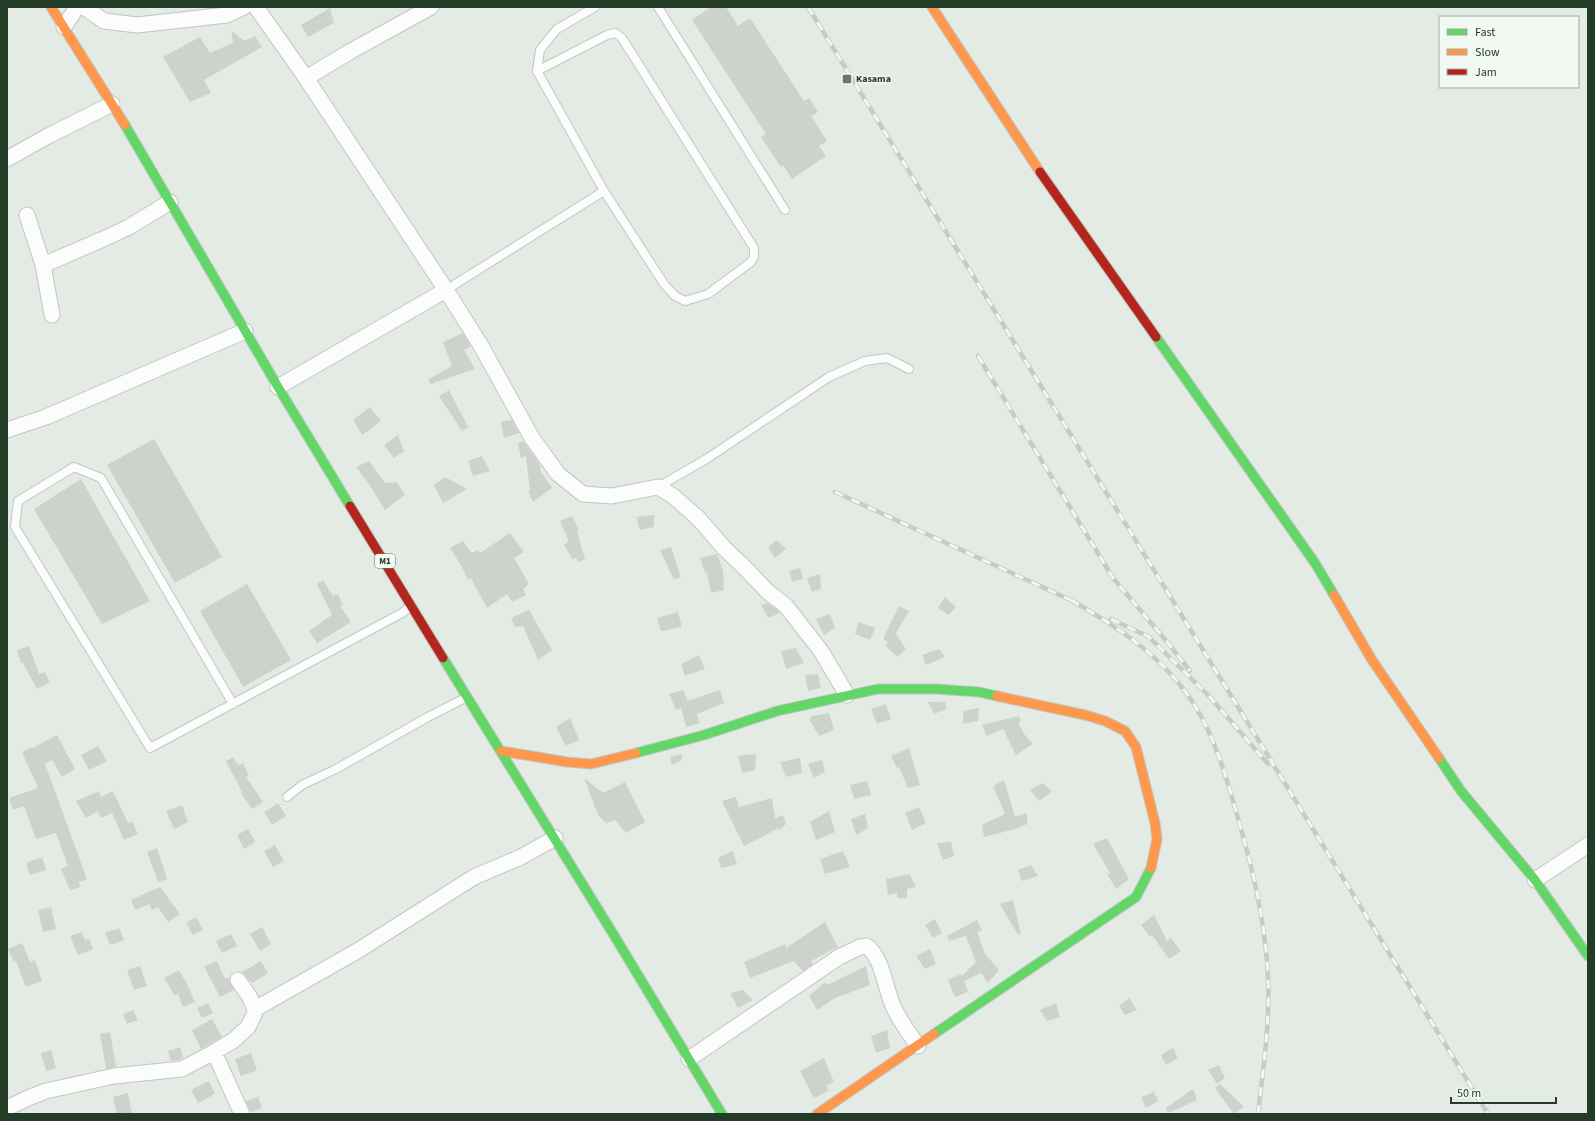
<svg xmlns="http://www.w3.org/2000/svg" width="1595" height="1121" font-family="'Source Sans 3',sans-serif">
<style>
.building{fill:#cdd2cd}
.lines{fill:none;stroke-linecap:round;stroke-linejoin:round}
.lane-casing{stroke:#c1c7c1;stroke-width:10}
.street-casing{stroke:#c1c7c1;stroke-width:17}
.fast-casing{stroke:#bfc7c1;stroke-width:11}
.slow-casing{stroke:#bfc7c1;stroke-width:11}
.jam-casing{stroke:#bfc7c1;stroke-width:11}
.lane{stroke:#fbfcfb;stroke-width:8}
.street{stroke:#fbfcfb;stroke-width:15}
.fast{stroke:#63d668;stroke-width:9}
.slow{stroke:#ff974d;stroke-width:9}
.jam{stroke:#b3261e;stroke-width:9}
.rail-casing{stroke:#c7cbc8;stroke-width:4.5}
.rail{stroke:#f2f8f2;stroke-width:3;stroke-dasharray:9;stroke-linecap:butt}
.poi-dot{fill:#66796a;stroke:#f2f8f2;stroke-width:1.5}
.labels{text-anchor:middle;dominant-baseline:central;stroke-width:3;stroke-linejoin:round;paint-order:stroke}
.shield{fill:#f2f8f2;stroke:#607465;stroke-width:1}
.shield-label{font-size:9px;font-weight:bold;fill:#223c28}
.poi-label{font-size:10px;font-weight:bold;fill:#223c28;stroke:#f2f8f2;text-anchor:start}
</style>
<rect width="100%" height="100%" fill="#e4eae4"/>
<!-- building -->
<path class="building" d="M711,7H726L738,26L750,18L804,101L809,98L818,112L811,116L827,141L819,146L826,156L792,179L783,165L781,167L761,137L766,134L692,20Z
M330,8L334,23L308,37L301,25Z
M231,30L244,41L255,36L262,47L204,80L211,93L190,102L163,57L200,37L210,53L233,43Z
M463,333L471,347L464,350L475,369L431,384L428,380L452,366L443,342Z
M449,390L468,427L462,431L439,396Z
M370,407L381,421L362,435L353,420Z
M512,420L519,433L504,438L501,422Z
M398,435L404,451L394,458L384,445Z
M154,439L222,557L175,583L107,465Z
M523,441L540,465L541,472L552,488L533,502L528,492L530,491L526,456L521,458L518,443Z
M482,456L490,471L473,476L468,461Z
M369,461L385,483L397,482L405,495L385,510L369,484L356,467Z
M445,477L467,489L443,503L434,485Z
M81,479L150,601L102,624L34,509Z
M654,515V527L640,530L636,517Z
M572,516L579,530L577,532L585,559L578,562L576,558L572,559L564,544L569,542L560,521Z
M510,533L524,552L514,558L529,584L523,589L526,595L512,602L507,594L487,608L471,578L468,580L462,567L450,548L463,541L472,553L478,550L480,553Z
M777,540L786,549L775,558L768,547Z
M671,547L681,577L674,580L660,550Z
M717,554L723,571L724,590L711,593L707,572H705L700,558Z
M800,568L803,579L792,582L789,571Z
M820,574L821,589L812,592L807,578Z
M323,580L333,596L338,594L343,605L340,606L351,622L317,643L309,631L332,615L317,584Z
M247,584L291,660L243,687L200,611Z
M945,597L956,607L949,615L938,608Z
M767,603L780,612V613L768,618L761,605Z
M899,606L909,611L895,635L896,634L906,649L897,657L885,645L888,642L883,639Z
M529,610L552,650L538,660L523,626L515,627L511,618Z
M678,612L682,627L661,631L657,618Z
M830,614L835,628L824,635L816,619Z
M859,622L875,628L870,640L855,634Z
M29,646L39,674L45,672L50,682L37,689L23,663H21L17,650Z
M796,648L804,663L786,669L781,651Z
M939,649L945,657L926,665L922,655Z
M699,655L705,669L685,676L681,664Z
M818,674L821,688L808,691L805,675Z
M683,690L688,701L720,690L724,703L697,714L700,723L686,727L681,708L676,710L669,694Z
M928,702H945L946,709L934,714Z
M886,704L891,719L877,724L871,709Z
M979,708L978,721L963,724V711Z
M829,713L834,730L819,736L809,719L811,718V716Z
M1019,716L1021,721L1018,722L1024,734L1033,744L1016,755L1003,729L987,736L982,725Z
M570,718L579,740L566,746L556,727Z
M57,735L75,769L62,777L52,760L45,764L87,879L79,882L80,887L70,890L61,869L68,866L56,833L36,839L24,806L13,810L9,798L38,788L22,752L32,747L33,748Z
M98,746L107,761L89,770L81,755Z
M909,748L920,785L908,788L899,767L897,768L891,756Z
M682,754L681,761L672,765L670,757Z
M756,754L755,770L742,773L738,756Z
M233,757L238,765L243,763L249,776L246,777L263,802L252,809L241,793L242,792L226,761Z
M800,758L802,773L786,777L780,762Z
M822,760L825,772L814,778L808,764Z
M584,778L603,793L625,782L645,822L626,833L615,820L606,823L598,815Z
M1004,780L1015,817L1027,813V824L1015,829L984,837L982,825L1005,814L993,786Z
M867,781L871,795L854,799L850,785Z
M1043,783L1052,791L1039,801L1030,790Z
M99,791L101,797L113,791L128,823L132,821L138,834L124,840L112,813L101,818L98,811L86,818L76,801Z
M736,797L739,807L772,798L775,818L783,815L786,824L779,830L776,827L777,829L744,846L722,801Z
M278,803L286,816L272,825L264,812Z
M182,805L188,822L174,829L166,811Z
M919,807L926,823L912,830L905,813Z
M829,811L835,832L816,840L810,822Z
M865,814L868,828L856,835L851,819Z
M248,829L255,842L244,849L237,835Z
M1107,838L1129,879L1116,889L1107,874L1110,873L1093,844Z
M951,842L954,856L943,860L937,843Z
M275,845L284,861L273,867L264,851Z
M157,848L167,879L158,882L147,852Z
M733,851L737,864L721,868L718,858Z
M843,851L850,867L825,874L820,859Z
M42,857L46,870L30,875L26,863Z
M1031,865L1038,876L1022,881L1018,870Z
M910,874L916,887L907,889V898H897V893L888,895L886,879Z
M160,887L180,914L168,922L158,907L152,910L149,904L135,910L131,900Z
M1013,900L1021,934L1018,935L1000,904Z
M51,907L56,929L43,932L38,910Z
M1154,915L1167,941L1171,938L1181,951L1169,959L1152,935L1150,937L1141,925Z
M196,917L203,930L193,935L186,923Z
M935,919L942,933L933,938L925,925Z
M977,920L982,931L977,932L985,954L999,970L988,983L981,973L964,981L968,992L955,997L948,980L961,974L962,976L976,962L966,936L949,941L947,936Z
M825,922L838,947L811,961L813,964L803,971L794,961L750,978L744,962L785,944L786,948Z
M262,927L271,944L260,951L250,934Z
M119,928L124,940L110,945L105,933Z
M82,932L85,940L89,939L93,949L78,955L70,936Z
M231,934L237,946L222,953L216,941Z
M22,943L30,962L35,960L42,981L26,987L16,961L14,962L8,949Z
M930,949L936,964L925,969L916,956Z
M217,961L225,979L228,977L234,990L220,997L204,966Z
M261,961L268,973L252,983L242,972Z
M140,966L147,986L134,990L127,970Z
M866,966L870,985L835,998L817,1010L809,996L825,982L827,985Z
M179,970L187,984L195,1002L183,1007L178,994L175,996L164,978Z
M743,990L753,1000L738,1008L730,993Z
M1129,998L1137,1010L1125,1015L1119,1006Z
M208,1003L213,1013L202,1018L197,1008Z
M1056,1003L1060,1017L1047,1021L1040,1010Z
M133,1010L138,1020L127,1024L123,1014Z
M212,1019L222,1037L201,1049L192,1030Z
M887,1030L890,1048L876,1053L871,1036Z
M110,1032L116,1067L106,1069L100,1034Z
M180,1047L183,1058L179,1060L171,1061L168,1051Z
M1173,1048L1178,1058L1166,1065L1161,1055Z
M51,1050L56,1068L46,1071L41,1053Z
M251,1053L257,1070L241,1076L235,1059Z
M824,1058L834,1082L827,1085L828,1091L814,1098L800,1071Z
M1219,1065L1225,1078L1217,1084L1208,1070Z
M209,1081L215,1094L198,1103L191,1090Z
M1220,1084L1244,1107L1234,1114L1215,1088Z
M1193,1089L1197,1100L1168,1113L1166,1108Z
M1154,1092L1158,1101L1146,1108L1141,1097Z
M128,1093L132,1114H117L113,1097Z
M258,1097L262,1108L251,1112L246,1101Z"/>
<g class="lines">
<defs>
<path id="lane" d="M658,7L785,210
M537,71L607,35L615,33L622,38L754,248V257L751,262L708,294L685,301L675,296L664,284L604,191L537,71L540,50L557,29L595,7
M446,290L604,191
M658,487L708,458L829,377L865,361L887,358L909,369
M233,704L101,478L74,467L18,501L15,527L150,748L402,613L411,606
M287,797L302,785L336,769L428,717L467,697"/>
<path id="street" d="M84,7L104,21L137,25L227,15L244,7
M256,7L306,78L351,51L431,7
M64,27L77,7
M306,78L446,290L480,344L532,438L558,474L583,494L612,496L658,487L673,496L698,518L725,549L744,567L768,592L786,606L821,651L847,695
M7,159L48,136L112,104
M27,215L43,265L101,240L129,227L170,202
M43,265L52,315
M278,387L446,290
M7,430L46,417L245,331
M1535,880L1588,845
M255,1009L359,950L474,877L521,857L555,838
M214,1052L242,1114
M689,1059L839,957L860,947L867,946C883,959 885,988 893,1006C899,1020 909,1033 918,1046
M7,1108L28,1098L46,1091L114,1076L182,1069L214,1052L234,1040L248,1027L254,1015L255,1009L249,996L238,980"/>
<path id="fast" d="M125,125L278,387L350,506
M1156,337L1315,563L1334,595
M443,658L612,932L722,1114
M636,753L704,735L777,711L878,689H937L979,692L997,696
M1439,758L1461,791L1535,880L1588,956
M934,1034L1136,897L1151,868"/>
<path id="slow" d="M51,7L125,125
M932,7L1040,172
M1334,595L1372,660L1439,758
M997,696L1085,715L1105,721L1125,731L1136,747L1155,823L1157,839L1151,868
M501,751L567,762L591,764L636,753
M817,1114L934,1034"/>
<path id="jam" d="M1040,172L1156,337
M350,506L443,658"/>
</defs>
<!-- lane casing -->
<use href="#lane" class="lane-casing"/>
<!-- street casing -->
<use href="#street" class="street-casing"/>
<!-- fast casing -->
<use href="#fast" class="fast-casing"/>
<!-- slow casing -->
<use href="#slow" class="slow-casing"/>
<!-- jam casing -->
<use href="#jam" class="jam-casing"/>
<!-- lane -->
<use href="#lane" class="lane"/>
<!-- street -->
<use href="#street" class="street"/>
<!-- fast -->
<use href="#fast" class="fast"/>
<!-- slow -->
<use href="#slow" class="slow"/>
<!-- jam -->
<use href="#jam" class="jam"/>
<defs>
<path id="rail" d="M808,7L1488,1114
M978,356L1113,578L1168,643L1190,671
M835,492L1075,602
M1071,600C1110,623 1146,645 1176,680C1211,720 1225,772 1239,822C1254,873 1266,925 1268,979C1270,1024 1263,1069 1258,1114
M1111,619L1149,637L1209,696L1268,764"/>
</defs>
<!-- rail casing -->
<use href="#rail" class="rail-casing"/>
<!-- rail -->
<use href="#rail" class="rail"/>
</g>
<!-- markers -->
<rect class="poi-dot" x="842" y="74" width="10" height="10" rx="2"/>
<g class="labels">
<!-- shield labels -->
<rect class="shield" x="375" y="554" width="20" height="14" rx="3"/>
<g class="shield-label">
<text x="385" y="561">M1</text>
</g>
<!-- poi labels -->
<g class="poi-label">
<text x="856" y="79">Kasama</text>
</g>
</g>
<!-- border -->
<rect width="1595" height="1121" fill="none" stroke="#223c28" stroke-width="16"/>
<!-- legend -->
<rect x="1439" y="16" width="140" height="72" fill="#f2f8f2" stroke="#9fada1"/>
<rect x="1447" y="29" width="20" height="6" fill="#63d668" stroke="#9fada1"/>
<text x="1475" y="36" font-size="12" fill="#223c28">Fast</text>
<rect x="1447" y="49" width="20" height="6" fill="#ff974d" stroke="#9fada1"/>
<text x="1475" y="56" font-size="12" fill="#223c28">Slow</text>
<rect x="1447" y="69" width="20" height="6" fill="#b3261e" stroke="#9fada1"/>
<text x="1475" y="76" font-size="12" fill="#223c28">Jam</text>
<!-- scale -->
<path d="M1451 1097v6h105v-6" fill="none" stroke="#223c28" stroke-width="2"/>
<text x="1457" y="1097" font-size="12" fill="#223c28" stroke="#f2f8f2" stroke-width="3" paint-order="stroke">50 m</text>
</svg>
